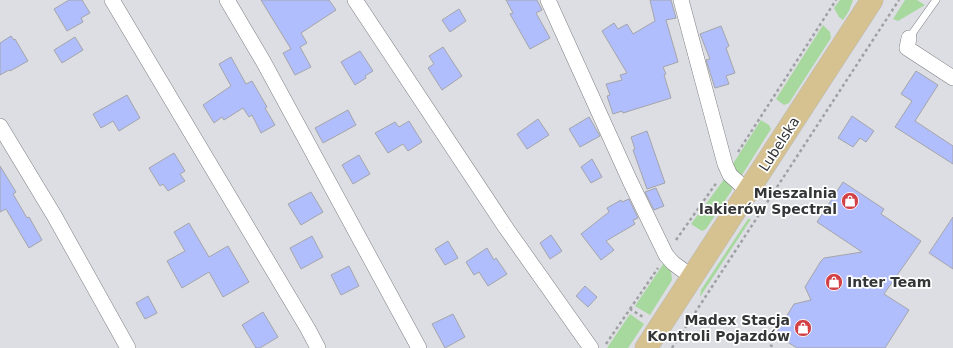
<svg xmlns="http://www.w3.org/2000/svg" width="953" height="348" font-family="'DejaVu Sans',sans-serif">
<style>
.green{fill:#a7d89d}
.building{fill:#b1befd;stroke:#a4a5aa}
.lines{fill:none;stroke-linecap:round;stroke-linejoin:round}
.service-casing{stroke:#7d7e82;stroke-width:8}
.minor-casing{stroke:#7d7e82;stroke-width:16}
.primary-casing{stroke:#bababb;stroke-width:23}
.path{stroke:#9fa0a3;stroke-width:2.5;stroke-dasharray:3 3;stroke-linecap:butt}
.service{stroke:#fff;stroke-width:7}
.minor{stroke:#fff;stroke-width:15}
.primary{stroke:#d6c290;stroke-width:22}
.labels{text-anchor:middle;dominant-baseline:central;stroke-width:3.5;stroke-linejoin:round;paint-order:stroke}
.street-label{font-size:14px;fill:#343536;stroke:#fff}
.poi-label{font-size:14px;font-weight:bold;fill:#343536;stroke:#fff;text-anchor:end}
</style>
<rect width="100%" height="100%" fill="#dddee3"/>
<!-- green -->
<path class="green" d="M840,0H853L849,11L843,20L839,17L834,8Z
M905,0H917L925,5L898,21L893,19Z
M823,25L830,32L831,38L789,103L784,105L776,99Z
M761,120L769,125L771,129L742,175L739,176L731,167Z
M725,178L732,186V190L706,229L702,231L691,224Z
M748,219H751L700,297L701,290Z
M664,263L671,271L672,280L650,315L635,306Z
M630,314L644,324L628,348H607Z"/>
<!-- building -->
<path class="building" d="M69,0H82L90,13L81,18L83,22L67,31L54,9Z
M261,0H329L336,10L301,33L307,43L300,47L311,67L295,75L283,53L291,49Z
M506,0H537L542,10L536,13L550,38L530,49L510,14L513,13Z
M650,0H671L676,18L666,20L678,62L663,67L666,74L664,75L671,98L623,113L622,111L613,114L607,96L610,95L606,84L622,80L620,75L627,73L602,31L614,23L618,29L627,24L633,34L655,21Z
M459,9L466,21L450,32L442,20Z
M721,26L729,46L726,48L735,73L726,76L729,84L715,88L706,60L710,59L700,34Z
M11,36L14,40L15,39L28,61L10,71L9,70L0,75V43Z
M75,37L83,50L62,63L54,50Z
M443,47L462,76L442,90L428,68L434,64L429,56Z
M360,51L373,71L365,76L366,78L355,85L341,62Z
M231,57L246,84L252,81L267,107L265,108L275,125L261,133L252,115L249,117L243,108L224,120L222,117L214,123L203,105L231,86L219,64Z
M916,71L938,85L915,121L953,146V164L895,127L912,101L901,94Z
M127,95L140,118L119,131L113,121L101,128L93,114Z
M348,110L356,125L323,143L315,128Z
M852,116L874,131L866,142L860,138L853,147L838,138Z
M589,117L600,136L580,147L569,129Z
M538,119L549,135L527,149L517,134Z
M409,121L422,142L408,151L403,144L388,153L375,133L395,122L399,127Z
M647,131L665,183L647,189L633,150L635,149L631,137Z
M174,153L185,171L180,174L185,181L168,191L163,184L160,186L149,168Z
M359,155L370,174L353,184L342,165Z
M592,159L602,177L591,183L581,167Z
M0,166L16,192L13,194L27,218L29,217L42,240L29,248L6,209L0,212Z
M843,182L884,209L881,214L921,241L884,294L909,310L885,348H797L778,336L777,332L794,304L811,300L805,287L821,261L824,258L862,252L817,222Z
M656,188L664,206L654,210L645,192Z
M311,192L323,212L301,225L288,204Z
M629,199L638,218L633,220L635,224L606,241L614,250L601,260L581,234L609,212L607,208L621,200L622,202Z
M953,217V269L929,253Z
M189,223L209,257L228,246L249,282L223,297L209,272L182,288L167,261L185,251L174,232Z
M551,235L562,251L550,259L540,243Z
M312,236L323,257L301,269L290,248Z
M448,241L458,258L445,265L435,249Z
M487,248L494,260L496,258L507,274L488,286L479,272L474,275L466,262Z
M349,266L359,286L341,295L331,275Z
M585,286L597,297L588,307L576,296Z
M148,296L157,313L145,319L136,303Z
M263,312L278,337L260,348H256L242,325Z
M453,314L465,337L445,348L432,324Z"/>
<g class="lines">
<defs>
<path id="service" d="M909,38L936,0"/>
<path id="minor" d="M112,0L308,329L318,348
M227,0L263,61L419,348
M355,0L506,228L591,348
M548,0L630,181L666,255L673,263L692,277
M681,0L725,164L730,175L748,191
M909,38L907,48L953,78
M0,126L55,217L128,348"/>
<path id="primary" d="M646,348L872,0"/>
</defs>
<!-- service casing -->
<use href="#service" class="service-casing"/>
<!-- minor casing -->
<use href="#minor" class="minor-casing"/>
<!-- primary casing -->
<use href="#primary" class="primary-casing"/>
<!-- path -->
<path class="path" d="M738,152L836,0
M676,240L717,182
M630,309L658,268
M606,344L630,309L643,317
M770,345L775,348
M672,348L899,0"/>
<!-- service -->
<use href="#service" class="service"/>
<!-- minor -->
<use href="#minor" class="minor"/>
<!-- primary -->
<use href="#primary" class="primary"/>
</g>
<!-- icons -->
<defs>
<symbol id="shop-disc" viewBox="-11 -11 22 22"><circle r="9.5" fill="#d14145" stroke="#fff"/><path d="M-5-2.5h2.3a2.7 3.5 0 0 1 5.4 0H5L5.5 6h-11ZM-1.5-2.5h3a1.5 2.3 0 0 0-3 0Z" fill="#fff"/></symbol>
</defs>
<g fill-rule="evenodd">
<use href="#shop-disc" x="840" y="191" width="20" height="20"/>
<use href="#shop-disc" x="824" y="272" width="20" height="20"/>
<use href="#shop-disc" x="793" y="318" width="20" height="20"/>
</g>
<g class="labels">
<!-- street labels -->
<g class="street-label">
<text transform="translate(779 144) rotate(-57)">Lubelska</text>
</g>
<!-- poi labels -->
<g class="poi-label">
<text x="837" y="193">Mieszalnia<tspan x="837" dy="16">lakierów Spectral</tspan></text>
<text x="847" y="282" text-anchor="start">Inter Team</text>
<text x="790" y="320">Madex Stacja<tspan x="790" dy="16">Kontroli Pojazdów</tspan></text>
</g>
</g>
</svg>
